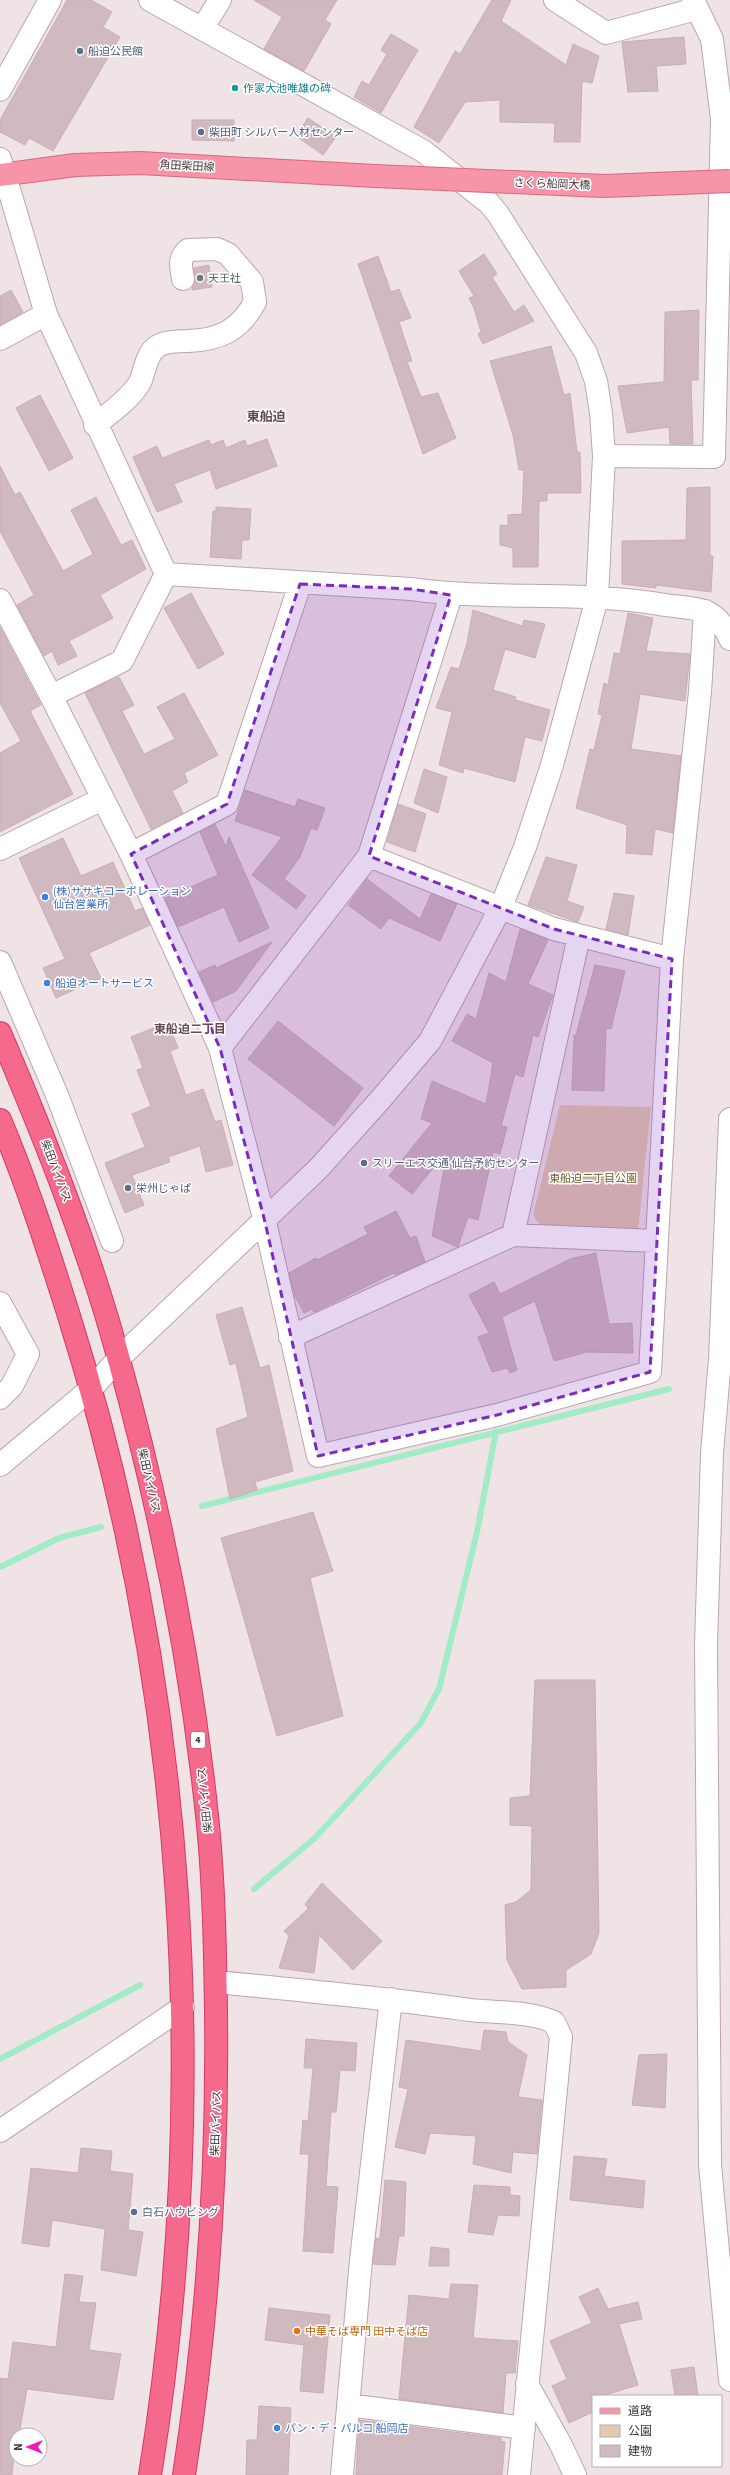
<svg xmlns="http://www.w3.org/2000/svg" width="730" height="2475" font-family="'Source Sans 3','Noto Sans JP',sans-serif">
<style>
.green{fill:#e3caad}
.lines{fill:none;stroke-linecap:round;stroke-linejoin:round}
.stream{stroke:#a1ebc6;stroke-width:6}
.building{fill:#d1b9c0;stroke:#cbadb6}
.minor-casing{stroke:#bba6ac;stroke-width:24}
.major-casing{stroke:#db667f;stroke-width:24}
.highway-casing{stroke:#d33a65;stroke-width:24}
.minor{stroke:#fff;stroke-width:22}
.major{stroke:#f894a8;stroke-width:22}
.highway{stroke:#f5698c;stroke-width:22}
.major-bridge-casing{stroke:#db667f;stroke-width:24;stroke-linecap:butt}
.major-bridge{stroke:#f894a8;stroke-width:22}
.marked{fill:#7b2cbf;fill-opacity:0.2;stroke:#7b2cbf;stroke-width:3;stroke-dasharray:8 5;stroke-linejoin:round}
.service-dot{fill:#5c6f8a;stroke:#fff;stroke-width:1.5}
.culture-dot{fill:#0f9aa8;stroke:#fff;stroke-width:1.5}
.worship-dot{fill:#6b7280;stroke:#fff;stroke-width:1.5}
.shop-dot{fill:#3f7fe0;stroke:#fff;stroke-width:1.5}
.food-dot{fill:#e8710a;stroke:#fff;stroke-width:1.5}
.labels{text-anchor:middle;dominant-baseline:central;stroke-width:3;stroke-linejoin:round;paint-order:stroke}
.shield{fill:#fff;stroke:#7a7174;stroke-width:1}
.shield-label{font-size:10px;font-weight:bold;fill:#413438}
.service-label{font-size:11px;fill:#4e5e75;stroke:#fff;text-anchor:start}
.culture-label{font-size:11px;fill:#0d838f;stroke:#fff;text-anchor:start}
.street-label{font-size:11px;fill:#413438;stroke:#fff}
.worship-label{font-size:11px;fill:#5b616d;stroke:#fff;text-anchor:start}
.shop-label{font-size:11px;fill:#366cbe;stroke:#fff;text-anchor:start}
.park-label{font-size:11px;fill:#6f5b2b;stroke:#fff}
.food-label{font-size:11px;fill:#c56008;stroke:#fff;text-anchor:start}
.neighbourhood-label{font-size:12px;font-weight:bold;fill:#634b53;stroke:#fff}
.quarter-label{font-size:13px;font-weight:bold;fill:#634b53;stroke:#fff}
</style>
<rect width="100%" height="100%" fill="#f0e3e6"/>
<!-- green -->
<path class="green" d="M560,1105L651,1107L638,1230L542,1228L533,1215Z"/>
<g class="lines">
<!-- stream -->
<path class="stream" d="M202,1506L669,1389
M0,1567L59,1538L101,1527
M254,1889L315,1838L420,1724L439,1689L477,1532L496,1431
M0,2059L140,1985"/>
</g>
<!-- building -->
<path class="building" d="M67,0H91L112,12L103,27L120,37L53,151L29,138L25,145L0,132V120Z
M254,0H337L325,20L331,24L304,71L264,49L282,17Z
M492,0H511L501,21L566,65L573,44L599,56L592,83L582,81L580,142H554L555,123L500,122V100L465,102L439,143L414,127L455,51L460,54Z
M391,34L418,50L381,113L354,97L362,81L369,85L387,54L381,50Z
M684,37L686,64L656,66L658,91L628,92L622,42Z
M308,118L336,137L323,155L296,136Z
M192,120H234V141L192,140Z
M484,254L497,274L492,277L514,312L524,305L534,321L483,344L478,334L481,332L474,308L469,298L474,296L459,271Z
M378,256L391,292L399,289L411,318L399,322L412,361L407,362L421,397L438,393L456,438L423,454L358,264Z
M209,265L212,287L192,290L195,277L194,268Z
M11,290L23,312L0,325V296Z
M699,310L698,380H691L693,444H670L669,427L627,433L618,386L664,382L665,312Z
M551,346L564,395L570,393L577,452H580L581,493H547V501H539L538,567H513V548L500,545V525L508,526V515L522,514L524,470H519L513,435L490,361Z
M40,395L73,458L49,471L16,408Z
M267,439L277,466L216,489L210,470L174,484L182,502L157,512L133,457L157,446L162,458L209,440L211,445L223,440L226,448L245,440L247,446Z
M0,466L15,495L20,492L63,571L93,554L71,510L96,497L121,545L132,540L146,569L100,595L113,618L69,641L77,656L58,665L52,651L44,656L17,605L34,595L0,531Z
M710,487V556H713L711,592L656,585V588L622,584V541L686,540L687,488Z
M216,507L251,509L249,540H242L241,559L210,557L213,511H216Z
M191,593L224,654L198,669L164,608Z
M473,610L522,626L524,620L545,624L535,658L505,649L493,690L516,697L515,700L550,710L542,741L525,737L515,782L464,768L463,773L439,765L452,712L436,708L451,667L459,669L467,643Z
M628,613L653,618L646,651L690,654L685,701L640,694L631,749L681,756L673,833L655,829L652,855L626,853L627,825L576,808L590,749L594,750L602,715L598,714L604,683L608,685L614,653L620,654Z
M0,627L41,705L30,711L73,794L0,832V753L21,741L0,703Z
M119,677L134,705L122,711L144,754L175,739L157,707L184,693L218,755L184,773L188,782L172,791L183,813L151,829L85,693Z
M424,769L447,777L438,813L414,803Z
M245,790L295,807L298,799L325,808L317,830L311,828L300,857L284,879L306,896L296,909L252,875L282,837L235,821Z
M398,804L426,814L415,852L387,842Z
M215,824L226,847L229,837L269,928L239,942L224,907L178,927L165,898L218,875L200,832Z
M63,838L81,876L113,862L135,911L142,908L150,925L89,953L101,978L56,998L43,968L65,959L19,858Z
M546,857L577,865L567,901L584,907L578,922L528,905Z
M367,879L420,919L431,894L457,904L440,941L389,918L381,929L348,905Z
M614,893L634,896L628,935L606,929Z
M520,929L548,940L528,984L553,995L538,1037L533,1035L523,1077L515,1074L501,1126L507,1127L500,1154L493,1152L478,1220L468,1217L458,1247L432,1236L447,1151L412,1194L389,1176L432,1123L421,1119L432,1081L486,1104L493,1063L452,1041L467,1014L476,1019L489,973L506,982Z
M272,942L236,991L213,1002L199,972L215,965L216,968Z
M595,965L625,971L611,1029L606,1028L604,1091L572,1090L574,1035H576Z
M278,1021L363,1088L334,1126L248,1059Z
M168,1022L178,1048L170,1051L186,1095L203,1089L215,1122L221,1120L233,1165L206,1172L200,1146L168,1157L170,1162L132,1175L144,1205L125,1213L105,1163L145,1147L132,1114L151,1106L137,1070L143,1068L131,1037Z
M396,1211L410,1238L416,1236L425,1262L395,1275L394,1273L314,1312L312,1309L304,1313L295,1296L289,1273L316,1258L317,1260L368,1234L364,1227Z
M596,1253L609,1324L632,1323L633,1353L587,1352L554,1361L535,1301L502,1317L517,1370L510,1373L507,1368L492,1372L478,1337L489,1333L469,1295L494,1282L500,1294L570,1259Z
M242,1307L260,1368L269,1365L293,1471L255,1482L257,1490L230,1499L216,1429L248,1417L236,1363L230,1365L216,1315Z
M313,1512L333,1571L310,1578L343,1716L277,1736L221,1538Z
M535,1680H595L599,1933L591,1954L566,1970V1987L522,1989L507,1960L505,1905L516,1902L531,1890L532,1826L510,1825V1798L530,1796Z
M322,1883L382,1941L353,1970L319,1935L314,1973L279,1968L289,1936L284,1931L308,1909L305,1904Z
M484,2030L506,2032L508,2042L527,2055L518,2097L542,2100L537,2154L513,2152L511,2173L473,2164L476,2136L430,2133L425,2154L395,2147L408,2089L399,2087L406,2040L481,2051Z
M306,2039L357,2043L355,2071L340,2070L336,2112H331L326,2186L338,2187L333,2253L303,2251L309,2154H300L303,2120L308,2121L313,2068H304Z
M667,2054L665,2108L632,2105L639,2055Z
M81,2148L112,2151L110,2171L133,2174L128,2230L143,2232L136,2276L101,2270L105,2229L52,2220L49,2247L22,2243L31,2168L78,2173Z
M574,2156L607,2159L604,2176L645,2181L643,2208L570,2200Z
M385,2180L406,2182L404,2236H399L395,2265L373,2264L376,2238L380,2239Z
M474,2185L510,2187V2195L520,2196L519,2216L498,2215L493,2235L468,2232Z
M431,2247L449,2249V2266H429Z
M65,2274L83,2276L79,2302L96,2303L89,2350L121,2354L113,2400L27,2389L19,2435H16L12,2475H0V2378L8,2379L13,2342L56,2347Z
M451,2284L478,2285L473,2338L518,2341L515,2373H506L503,2413L399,2399L409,2295L449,2299Z
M598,2288L608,2309L638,2302L642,2319L619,2324L638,2385L602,2396H593V2412L569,2423L552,2386L567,2379L550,2341L592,2323L579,2297Z
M269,2308L330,2315L323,2393L300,2391L304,2345L265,2340Z
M694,2367L698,2396H675L671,2370Z
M259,2406L291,2408L288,2475H246L247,2440H257Z
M359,2420L501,2438V2441L505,2442L502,2475H356Z"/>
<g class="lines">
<defs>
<path id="minor" d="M555,0L606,33L696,9
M202,29L220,0
M0,90L50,0
M0,159L46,314
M0,339L46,314L166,574L411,589C495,601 581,590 665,605C678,607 695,607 707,612C719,618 725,627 730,639
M95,425C109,414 134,396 141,380C145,369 147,352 158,346C166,341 180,341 188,341C220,340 240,330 255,302L252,282L228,254L217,249L188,250C178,259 181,266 183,279
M604,456L714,457L722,119L712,39L693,0
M451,595L369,856L220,1048L265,1222L318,1456L497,1415L650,1372L672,959L700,692L705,611
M0,600L51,696
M0,849L102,799
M131,854L51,696L122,661L166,574
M369,856L554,929L672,959
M0,962L57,1095L112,1241
M220,1048L131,854L227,804L300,584
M730,1119L720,1359L712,1453L706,1645L710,2165L730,2380
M513,1235L579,936
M0,1303L28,1354L12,1386L0,1398
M290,1337L513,1235L656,1241
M0,1465L92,1388L119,1358L318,1169L380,1100L430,1041L501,907L525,847L552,765L597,598L604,456L601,413L596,381L586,353L498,214L489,203L423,151L150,0
M216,1982C301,1990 386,1998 470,2010C498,2013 529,2011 554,2022L561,2037L519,2475
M0,2131L183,2007
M527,2384L561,2445L575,2475
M348,2405L524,2428
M342,2475L361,2260L391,1999"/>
<path id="major" d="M0,175L75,165L140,163L375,176"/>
<path id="highway" d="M0,1033C45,1139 89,1248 119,1360C161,1512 192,1667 208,1825C214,1886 215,1948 216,2010C218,2166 208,2321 184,2475
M0,1120C27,1183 48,1250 69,1316C186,1688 212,2090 150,2475"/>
</defs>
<!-- minor casing -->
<use href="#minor" class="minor-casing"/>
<!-- major casing -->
<use href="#major" class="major-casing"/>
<!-- highway casing -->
<use href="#highway" class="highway-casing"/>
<!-- minor -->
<use href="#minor" class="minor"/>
<!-- major -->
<use href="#major" class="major"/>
<!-- highway -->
<use href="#highway" class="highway"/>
<defs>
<path id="major-bridge" d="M375,176L604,186L730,181"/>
</defs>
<!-- major-bridge casing -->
<use href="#major-bridge" class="major-bridge-casing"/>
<!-- major-bridge -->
<use href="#major-bridge" class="major-bridge"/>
</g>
<!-- marked area -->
<path class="marked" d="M300,584L411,589L451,595L369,856L554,929L672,959L650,1372L497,1415L318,1456L265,1222L220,1048L131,854L227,804Z"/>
<!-- markers -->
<g class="service-dot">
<circle cx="80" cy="51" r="4"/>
<circle cx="201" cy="132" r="4"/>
<circle cx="364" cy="1163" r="4"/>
<circle cx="128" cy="1188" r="4"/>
<circle cx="134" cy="2212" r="4"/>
</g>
<circle class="culture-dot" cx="235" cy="88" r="4"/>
<circle class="worship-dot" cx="200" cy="278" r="4"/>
<g class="shop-dot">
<circle cx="45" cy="897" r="4"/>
<circle cx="47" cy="983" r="4"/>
<circle cx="277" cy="2428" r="4"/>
</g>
<circle class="food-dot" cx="297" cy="2331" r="4"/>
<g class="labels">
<!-- shield labels -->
<rect class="shield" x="191" y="1732" width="14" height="16" rx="3"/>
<g class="shield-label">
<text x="198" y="1740">4</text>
</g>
<!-- service labels -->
<g class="service-label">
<text x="88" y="51">船迫公民館</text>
<text x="209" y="132">柴田町 シルバー人材センター</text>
<text x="372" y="1163">スリーエス交通 仙台予約センター</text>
<text x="136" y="1188">栄州じゃぱ</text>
<text x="142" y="2212">白石ハウビング</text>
</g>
<!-- culture labels -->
<g class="culture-label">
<text x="243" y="88">作家大池唯雄の碑</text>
</g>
<!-- street labels -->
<g class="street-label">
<text transform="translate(187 166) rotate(3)">角田柴田線</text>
<text transform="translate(552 184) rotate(2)">さくら船岡大橋</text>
<text transform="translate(56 1171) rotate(69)">柴田バイパス</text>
<text transform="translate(149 1481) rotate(77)">柴田バイパス</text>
<text transform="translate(205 1800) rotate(-96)">柴田バイパス</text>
<text transform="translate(216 2123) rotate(-88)">柴田バイパス</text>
</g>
<!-- worship labels -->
<g class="worship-label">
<text x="208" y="278">天王社</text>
</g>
<!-- shop labels -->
<g class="shop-label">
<text x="53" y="891">(株)ササキコーポレーション<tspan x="53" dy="13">仙台営業所</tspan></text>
<text x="55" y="983">船迫オートサービス</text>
<text x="285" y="2428">パン・デ・パルコ 船岡店</text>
</g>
<!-- park labels -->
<g class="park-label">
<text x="593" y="1178">東船迫二丁目公園</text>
</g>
<!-- food labels -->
<g class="food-label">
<text x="305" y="2331">中華そば専門 田中そば店</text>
</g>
<!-- neighbourhood labels -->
<g class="neighbourhood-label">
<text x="190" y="1029">東船迫二丁目</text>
</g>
<!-- quarter labels -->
<g class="quarter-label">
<text x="266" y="417">東船迫</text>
</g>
</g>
<!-- legend -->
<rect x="592" y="2395" width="130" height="72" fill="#ffffff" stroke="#b3aeaf"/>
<rect x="600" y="2408" width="20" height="6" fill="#f894a8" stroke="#b3aeaf"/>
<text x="628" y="2415" font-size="12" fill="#413438">道路</text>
<rect x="600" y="2425" width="20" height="12" fill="#e3caad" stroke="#b3aeaf"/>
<text x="628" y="2435" font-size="12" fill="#413438">公園</text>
<rect x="600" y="2445" width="20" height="12" fill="#d1b9c0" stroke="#b3aeaf"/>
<text x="628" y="2455" font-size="12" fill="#413438">建物</text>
<!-- north arrow -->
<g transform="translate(28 2447) rotate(270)"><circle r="19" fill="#ffffff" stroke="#b3aeaf"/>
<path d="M0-3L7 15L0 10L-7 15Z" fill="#ec1dbb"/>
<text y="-6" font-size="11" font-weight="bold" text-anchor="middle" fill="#413438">N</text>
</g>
</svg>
